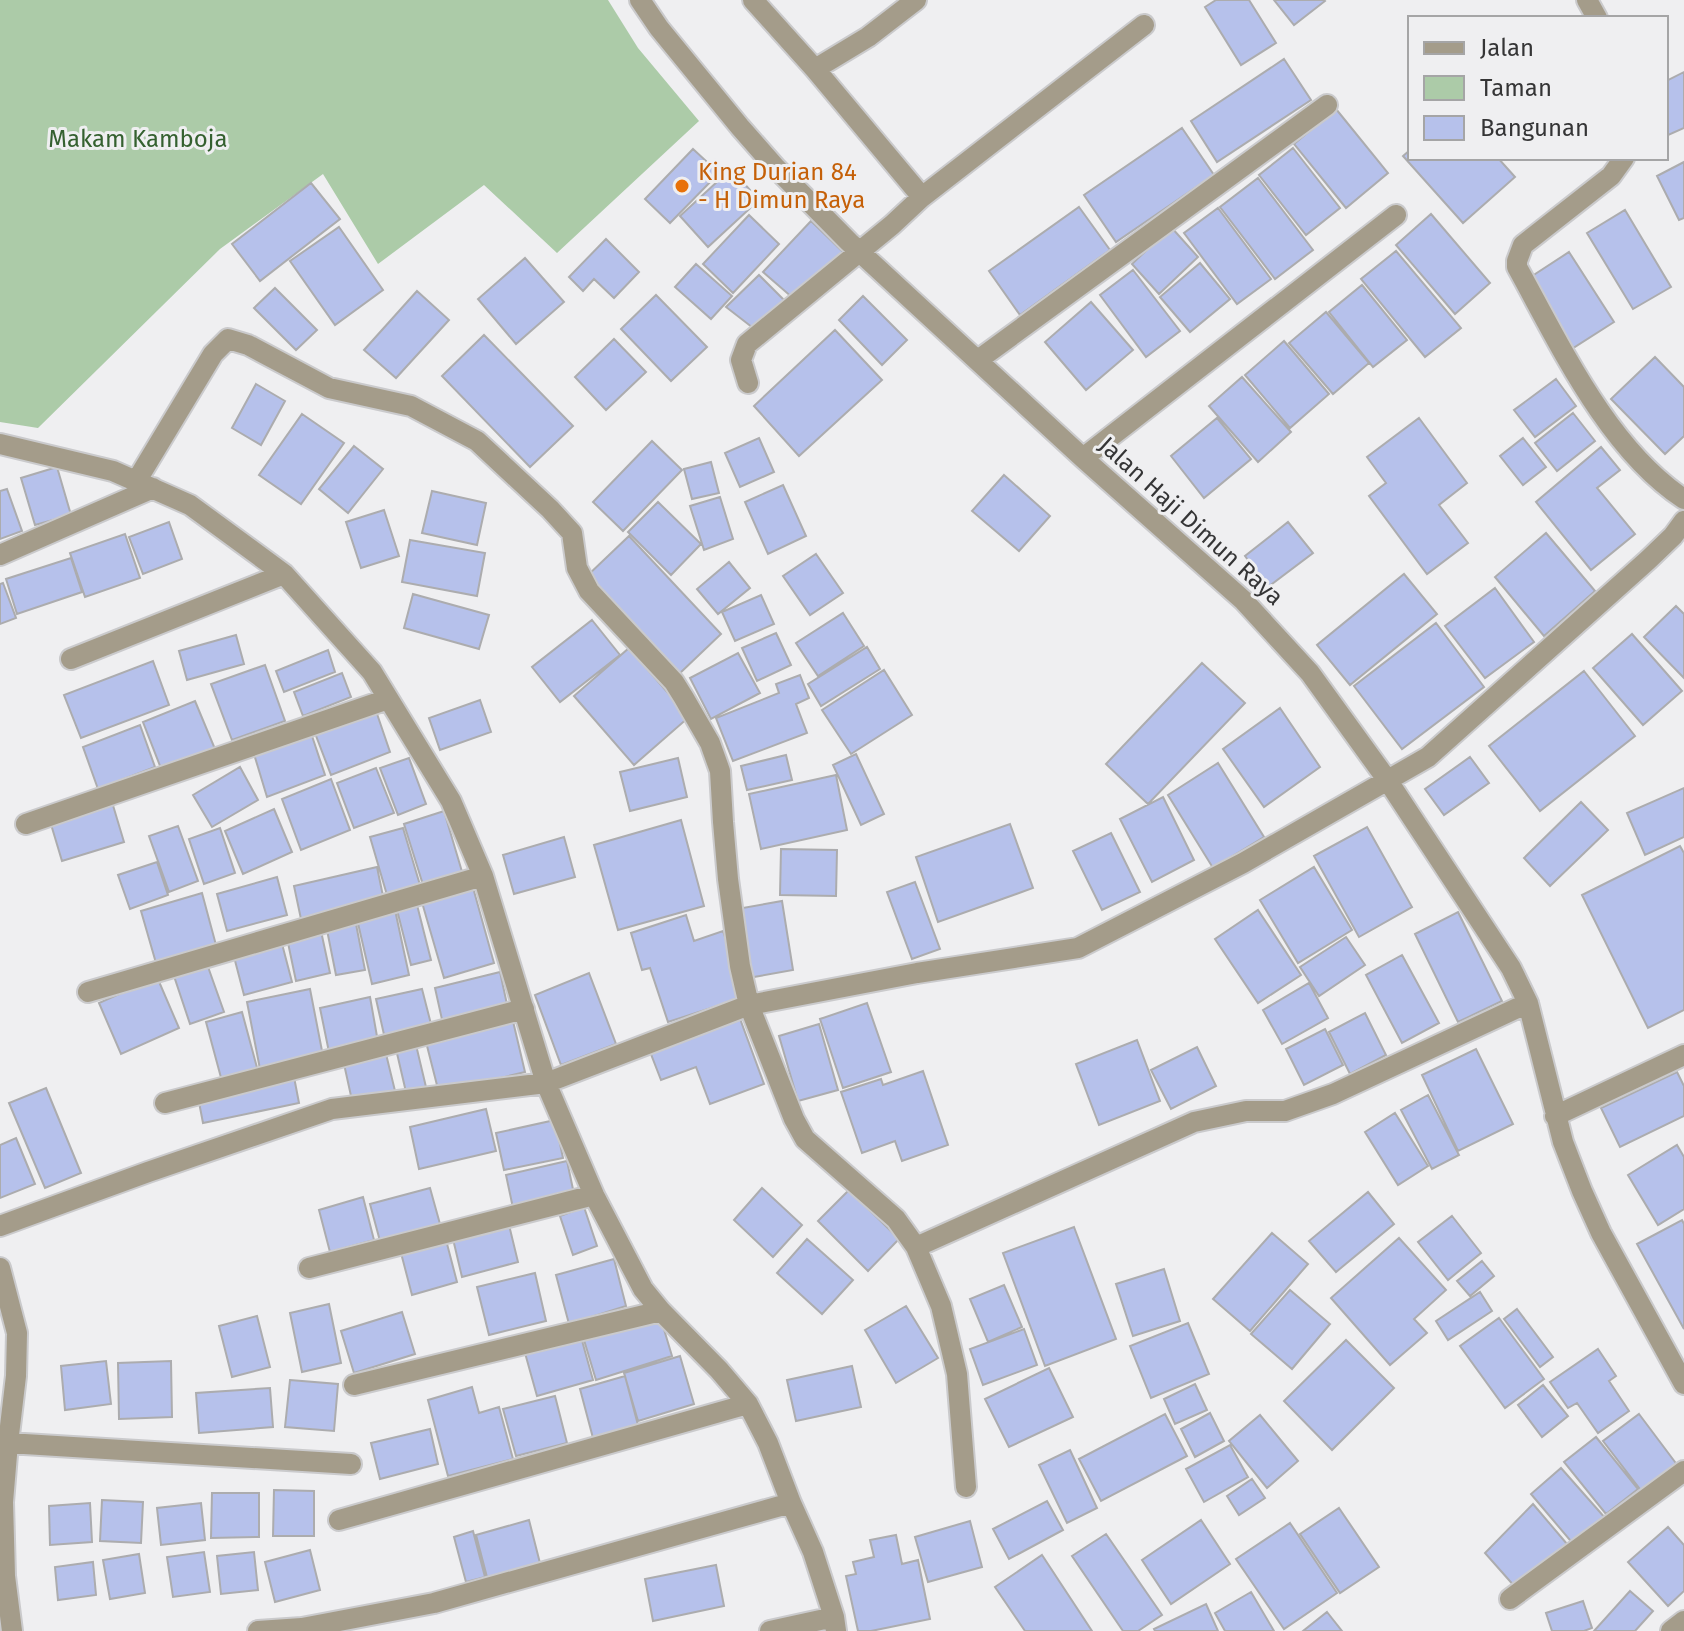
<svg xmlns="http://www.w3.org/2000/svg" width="1684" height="1631" font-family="'Fira Sans',sans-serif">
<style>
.green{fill:#accba8}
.building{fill:#b6c1eb;stroke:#acacae;stroke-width:2}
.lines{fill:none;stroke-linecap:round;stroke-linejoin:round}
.minor-casing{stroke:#cacacc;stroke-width:24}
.minor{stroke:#a49c8a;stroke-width:20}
.food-dot{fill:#e8710a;stroke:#efeff1;stroke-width:3}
.labels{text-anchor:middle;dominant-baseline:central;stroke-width:6;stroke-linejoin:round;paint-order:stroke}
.park-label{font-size:24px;fill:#356130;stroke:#efeff1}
.food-label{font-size:24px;fill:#c56008;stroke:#efeff1;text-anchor:start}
.street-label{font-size:24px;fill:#353536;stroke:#efeff1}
</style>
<rect width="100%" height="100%" fill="#efeff1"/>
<!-- green -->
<path class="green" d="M0,0H608L638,48L699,121L557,253L484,185L378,264L323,174L220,249L38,428L0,422Z"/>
<!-- building -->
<path class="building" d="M1216,0H1249L1276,43L1241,65L1205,7Z
M1274,0H1324L1325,1L1294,25Z
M1284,59L1311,100L1217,162L1191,121Z
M1684,72V128L1666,136V81Z
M1336,109L1388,173L1346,208L1294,144Z
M1182,128L1214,175L1116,242L1084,195Z
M1293,148L1340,208L1306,235L1259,175Z
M693,149L719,173L670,223L645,199Z
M1410,150V158H1498L1515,177L1463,223L1403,156Z
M1684,162V218L1679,220L1657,176Z
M731,169L759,200L708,247L680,216Z
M1258,178L1313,250L1275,279L1220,207Z
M311,183L340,219L260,281L232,244Z
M1079,207L1110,250L1020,315L989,271Z
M1218,208L1271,279L1237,304L1184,233Z
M1625,210L1671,287L1633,309L1587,233Z
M1431,214L1490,283L1455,314L1396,245Z
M749,215L779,244L733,293L703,264Z
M811,221L843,252L794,299L763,272Z
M339,227L383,290L335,325L290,261Z
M1171,227L1198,257L1159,294L1132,264Z
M606,239L639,272L614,298L594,279L583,291L569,277Z
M1396,251L1461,328L1425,357L1361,279Z
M1569,252L1614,322L1570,350L1526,280Z
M525,258L564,302L516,344L478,299Z
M1200,263L1230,299L1190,332L1160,297Z
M696,264L732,296L711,319L675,287Z
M1133,270L1180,331L1146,357L1100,295Z
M759,275L788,304L757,331L726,307Z
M1362,285L1407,340L1373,367L1329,312Z
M275,288L317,330L296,350L254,308Z
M417,291L449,320L396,378L364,350Z
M656,295L707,347L671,381L621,329Z
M863,296L907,340L882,365L839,320Z
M1091,302L1133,350L1086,390L1045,342Z
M1326,312L1369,363L1333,394L1289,343Z
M835,330L882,380L799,456L754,406Z
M484,335L573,426L530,467L442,376Z
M614,339L646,372L606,410L575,377Z
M1284,341L1329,394L1290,428L1245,375Z
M1655,357L1684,387V436L1665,454L1611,399Z
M1242,377L1291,432L1258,462L1209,406Z
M1556,379L1576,406L1535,437L1514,410Z
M256,384L285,401L261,445L232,428Z
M1573,413L1595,441L1557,471L1535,443Z
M302,414L344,443L301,504L259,475Z
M1217,418L1251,459L1204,498L1171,456Z
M1419,418L1467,483L1439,505L1468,543L1427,574L1369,496L1386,483L1367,457Z
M759,438L774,472L740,487L725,453Z
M1523,438L1546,467L1523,485L1500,456Z
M652,441L682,470L623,531L593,502Z
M354,446L383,469L348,513L319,489Z
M1601,447L1620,470L1597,488L1635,534L1591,570L1536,502Z
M711,462L719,493L692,499L684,469Z
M57,467L71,515L35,525L21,478Z
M1004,475L1050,516L1019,551L972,511Z
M783,485L806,536L768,554L745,502Z
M7,489L22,531L0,539V491Z
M432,491L486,503L477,545L422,533Z
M720,497L733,539L704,550L690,506Z
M658,502L701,544L671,575L628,532Z
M384,510L399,556L361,568L346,522Z
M169,522L182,559L143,574L129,537Z
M1288,522L1313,553L1268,587L1245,556Z
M1546,533L1595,591L1544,636L1495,577Z
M125,534L140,578L85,597L70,553Z
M629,536L721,634L679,674L587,576Z
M410,540L485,553L477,596L402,582Z
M816,554L843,593L810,615L783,576Z
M71,558L82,592L17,614L6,579Z
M729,562L750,588L718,614L697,589Z
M1404,574L1437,614L1350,685L1317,645Z
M3,583L16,618L0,624V584Z
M1495,588L1534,642L1485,678L1445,626Z
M413,594L489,615L479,649L404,628Z
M761,595L774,624L735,641L722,612Z
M1676,606L1684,614V678L1644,637Z
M843,613L864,646L818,676L796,643Z
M592,620L620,655L560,702L532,667Z
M1436,623L1484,687L1402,749L1354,686Z
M776,633L791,665L757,681L742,648Z
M1632,634L1682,691L1643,725L1593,668Z
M236,635L244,664L187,680L179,651Z
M867,647L880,669L821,706L808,684Z
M629,648L689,717L634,765L574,696Z
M328,650L335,672L284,692L276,671Z
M738,653L760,693L711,719L690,678Z
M153,661L169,705L81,738L64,695Z
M1202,663L1245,703L1148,804L1106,764Z
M265,665L285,721L232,740L211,684Z
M884,670L912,715L851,754L822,710Z
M1584,671L1635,736L1540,811L1489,746Z
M342,673L351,697L303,716L294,692Z
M800,675L809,698L796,704L807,733L733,761L716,718L779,693L776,684Z
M480,700L491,732L440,750L429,718Z
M195,701L215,749L162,771L143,722Z
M375,708L390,752L331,775L313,728Z
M1280,708L1320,767L1264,807L1223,749Z
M140,725L155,767L98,789L83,747Z
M311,733L325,775L267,797L254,754Z
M856,754L884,814L861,825L833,765Z
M786,755L792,780L747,790L741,766Z
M1470,757L1489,783L1444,815L1425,789Z
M409,758L426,804L398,815L380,768Z
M678,758L687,797L630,811L620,772Z
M1218,763L1264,837L1213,868L1168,795Z
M240,767L258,800L212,827L193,795Z
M376,768L394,813L354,828L337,783Z
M836,775L847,830L761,849L749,794Z
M331,779L350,830L301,850L282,799Z
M1684,788V837L1645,855L1627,813Z
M1163,797L1194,860L1152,882L1120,819Z
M112,802L124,842L62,861L50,821Z
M1581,802L1608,830L1550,886L1524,858Z
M274,809L292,852L243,874L225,831Z
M444,811L463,875L424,888L404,824Z
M681,820L704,906L618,930L594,845Z
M1010,824L1033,888L938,922L916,857Z
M178,826L198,881L169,892L149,836Z
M1367,827L1412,907L1359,937L1314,856Z
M220,828L235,873L204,884L189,839Z
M403,828L420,885L387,895L370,837Z
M1111,833L1140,892L1102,910L1073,851Z
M564,837L575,877L514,894L503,855Z
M1680,846L1684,853V1010L1648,1028L1582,895Z
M781,849L837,850L836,896L780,895Z
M157,862L168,895L130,909L118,875Z
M377,867L384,901L301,919L294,886Z
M1314,867L1352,930L1298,963L1260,900Z
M277,877L287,915L227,931L217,894Z
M915,882L940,949L912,959L887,892Z
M472,884L494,963L444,978L421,899Z
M202,893L216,945L156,963L141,911Z
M416,901L431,960L411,965L396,906Z
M782,901L793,970L748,978L737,909Z
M395,910L409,975L372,984L357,919Z
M1258,910L1301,975L1258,1003L1215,939Z
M1458,912L1502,1001L1458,1022L1415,934Z
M686,915L694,941L723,931L745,997L668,1022L650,968L642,970L631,933Z
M355,919L365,970L336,975L326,925Z
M321,931L330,973L296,981L287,938Z
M1346,937L1365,965L1319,996L1300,967Z
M281,940L292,982L244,995L233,953Z
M1402,955L1439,1023L1402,1043L1366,975Z
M207,964L224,1012L190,1024L174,976Z
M500,972L508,1009L443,1024L435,988Z
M589,973L616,1044L561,1065L535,995Z
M157,977L179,1028L121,1054L99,1003Z
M1309,983L1328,1018L1282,1044L1263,1010Z
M310,989L323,1056L260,1069L247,1002Z
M422,989L432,1028L385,1039L376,999Z
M370,997L378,1042L329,1052L320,1008Z
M867,1003L891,1072L843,1088L820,1019Z
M242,1012L259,1075L223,1085L206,1022Z
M1365,1013L1386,1055L1350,1074L1329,1032Z
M739,1016L764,1084L710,1104L696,1067L661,1080L649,1049Z
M512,1017L525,1072L439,1093L425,1038Z
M819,1024L838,1090L798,1101L779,1036Z
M1325,1029L1343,1065L1304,1085L1286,1049Z
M1137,1040L1160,1101L1099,1125L1076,1064Z
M416,1045L426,1087L406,1092L396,1049Z
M1197,1047L1216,1086L1171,1109L1151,1070Z
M1476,1049L1513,1124L1458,1151L1422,1075Z
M386,1054L396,1095L353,1105L344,1064Z
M923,1071L948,1145L902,1161L895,1141L862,1153L841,1092L881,1079L883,1085Z
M1677,1072L1684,1086V1116L1620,1147L1601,1108Z
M294,1077L299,1103L203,1123L198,1097Z
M46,1088L81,1173L45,1188L9,1103Z
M1428,1095L1459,1155L1432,1169L1401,1110Z
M486,1109L496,1151L419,1169L410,1127Z
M1395,1113L1428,1166L1398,1185L1365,1132Z
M555,1120L563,1158L504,1170L496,1133Z
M16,1138L35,1184L0,1198V1145Z
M1677,1145L1684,1157V1209L1658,1225L1628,1175Z
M567,1161L574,1194L513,1208L506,1175Z
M430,1188L440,1224L380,1241L370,1204Z
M762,1188L802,1225L773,1257L734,1220Z
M849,1190L899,1239L868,1271L818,1221Z
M1368,1192L1394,1224L1336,1272L1309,1241Z
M363,1197L374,1240L330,1252L319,1210Z
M584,1207L597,1246L573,1255L560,1216Z
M1452,1216L1481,1253L1448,1280L1418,1242Z
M1682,1220L1684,1224V1329L1637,1244Z
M509,1225L518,1262L462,1277L453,1239Z
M1074,1227L1116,1339L1045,1366L1003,1253Z
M1272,1233L1308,1264L1250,1331L1213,1299Z
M1399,1238L1446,1290L1414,1319L1427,1333L1390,1365L1331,1298Z
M807,1239L853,1280L822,1314L777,1273Z
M446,1240L457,1282L412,1295L401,1253Z
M614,1259L626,1306L569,1324L556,1275Z
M1482,1261L1494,1276L1470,1296L1457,1281Z
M1164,1269L1180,1321L1133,1336L1116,1284Z
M535,1273L546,1321L489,1335L477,1287Z
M1004,1285L1022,1327L988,1342L970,1299Z
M1290,1290L1330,1324L1292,1369L1251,1334Z
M1480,1292L1492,1311L1448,1340L1436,1321Z
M329,1304L341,1363L302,1372L290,1313Z
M906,1306L938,1358L896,1383L865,1330Z
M1517,1309L1553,1357L1540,1367L1504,1319Z
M402,1312L415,1354L354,1373L341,1331Z
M257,1316L270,1367L232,1377L219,1326Z
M660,1316L672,1356L596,1380L584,1340Z
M1499,1318L1544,1379L1505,1408L1460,1346Z
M1188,1323L1209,1374L1151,1398L1130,1346Z
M1024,1329L1037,1365L983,1385L970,1349Z
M581,1337L593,1380L537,1396L525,1353Z
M1346,1340L1394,1388L1332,1450L1284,1401Z
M1598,1349L1616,1376L1609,1381L1629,1411L1598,1433L1577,1403L1568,1408L1550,1382Z
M680,1356L694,1404L638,1421L624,1373Z
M106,1361L111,1404L65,1410L61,1366Z
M171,1361L172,1417L119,1419L118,1363Z
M852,1366L861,1407L796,1421L787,1380Z
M1049,1368L1073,1417L1009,1447L985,1399Z
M625,1376L638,1425L593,1438L580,1389Z
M290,1380L338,1384L334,1431L285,1427Z
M1195,1384L1207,1410L1175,1424L1164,1399Z
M1543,1385L1568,1416L1542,1437L1518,1405Z
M472,1387L479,1413L499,1407L513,1459L448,1476L428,1400Z
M270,1388L273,1427L199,1433L196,1393Z
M555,1396L567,1443L516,1456L503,1409Z
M1210,1413L1224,1441L1195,1457L1181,1429Z
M1165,1414L1187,1456L1101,1501L1079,1459Z
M1639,1414L1678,1466L1643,1493L1603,1441Z
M1260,1415L1298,1461L1267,1488L1229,1441Z
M430,1429L438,1464L380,1479L371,1443Z
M1596,1437L1638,1489L1606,1514L1564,1462Z
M1230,1445L1248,1477L1204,1502L1186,1469Z
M1070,1450L1097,1508L1067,1523L1039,1465Z
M1561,1468L1606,1519L1575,1546L1531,1494Z
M1252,1479L1265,1498L1239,1515L1227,1496Z
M274,1490L314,1491V1536H273Z
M212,1493H259V1537L211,1538Z
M102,1500L143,1502L141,1543L100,1541Z
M1047,1501L1063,1530L1009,1559L993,1529Z
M90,1503L92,1542L50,1545L49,1506Z
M201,1503L205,1540L161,1545L157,1508Z
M1533,1504L1567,1544L1516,1588L1485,1553Z
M1339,1508L1379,1567L1340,1593L1300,1534Z
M529,1520L541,1567L488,1581L476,1535Z
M1201,1520L1230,1564L1171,1604L1142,1560Z
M970,1521L982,1567L928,1582L915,1537Z
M1290,1523L1337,1593L1284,1629L1236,1559Z
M1668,1527L1684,1545V1591L1668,1606L1628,1562Z
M473,1531L485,1577L466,1582L454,1537Z
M1106,1534L1162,1615L1138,1631H1123L1072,1556Z
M896,1535L902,1564L918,1560L930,1619L871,1631H858L846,1576L856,1574L853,1562L874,1557L870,1540Z
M310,1550L320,1590L275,1602L265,1562Z
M204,1552L210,1592L173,1597L167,1557Z
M254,1552L258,1590L221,1594L217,1556Z
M139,1554L145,1593L110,1599L103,1560Z
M1042,1555L1092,1631H1025L995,1587Z
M93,1562L96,1595L58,1600L55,1567Z
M716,1565L724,1606L653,1621L645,1579Z
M1630,1591L1653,1611L1635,1631H1594Z
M1251,1592L1274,1631H1225L1215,1613Z
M1583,1601L1592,1628L1584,1631H1552L1546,1613Z
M1206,1604L1218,1631H1155L1154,1629Z
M1327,1612L1342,1631H1303Z"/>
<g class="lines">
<defs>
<path id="minor" d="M640,0L659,28L740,127L776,168L849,242L1083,458L1243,600L1310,673L1388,781L1511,968L1528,1003L1563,1142L1582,1191L1601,1233L1684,1384
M753,0L815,69L922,197L1144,25
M1587,0L1597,18
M815,69L868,37L916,0
M1624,158L1611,176L1523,245L1517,261V267C1560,345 1608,449 1684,499
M978,360L1327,105
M748,383L741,360L747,344L892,225L922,197
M0,444L113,471L190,505L284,574L372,672L451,801L483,876L546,1083L594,1195L643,1289L661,1311L719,1370L748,1404L768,1443L791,1503L813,1552L834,1617L836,1631
M1083,458L1396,215
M137,480L213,354L228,339L248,345L329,388L411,406L477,441L550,509L572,533L577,568L589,591L674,682L684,698L710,743L720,771L723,822L728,879L740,966L749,1005L794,1119L805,1139L896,1219L916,1247L941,1306L957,1374L966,1487
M0,555L153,488
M71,659L284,574
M26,824L388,699
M88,992L483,876
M165,1103L524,1009
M1555,1116L1684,1055
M0,1226L148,1172L332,1109L546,1083L749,1005L917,973L1078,948L1243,863L1428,757L1648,560L1673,536L1684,521
M916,1247L1194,1122L1246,1111H1285L1333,1094L1528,1003
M0,1268L17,1333L16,1376L8,1443
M309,1268L594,1195
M354,1385L661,1311
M339,1520L748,1404
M1510,1599L1684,1471
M12,1631L5,1576L3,1502L8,1443L351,1464
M258,1631L302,1628L434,1603L791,1503
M770,1631L834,1617
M1671,1631L1684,1621"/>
</defs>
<!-- minor casing -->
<use href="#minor" class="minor-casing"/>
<!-- minor -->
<use href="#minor" class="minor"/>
</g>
<!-- markers -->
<circle class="food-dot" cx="682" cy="186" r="8"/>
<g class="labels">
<!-- park labels -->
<g class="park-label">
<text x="138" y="139">Makam Kamboja</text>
</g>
<!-- food labels -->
<g class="food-label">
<text x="698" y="172">King Durian 84<tspan x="698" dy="28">- H Dimun Raya</tspan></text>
</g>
<!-- street labels -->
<g class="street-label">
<text transform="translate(1191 521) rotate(42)">Jalan Haji Dimun Raya</text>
</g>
</g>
<!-- legend -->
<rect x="1408" y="16" width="260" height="144" fill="#efeff1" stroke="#a5a5a6" stroke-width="2"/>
<rect x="1424" y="42" width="40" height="12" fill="#a49c8a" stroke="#a5a5a6" stroke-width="2"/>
<text x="1480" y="56" font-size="24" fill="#353536">Jalan</text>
<rect x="1424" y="76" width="40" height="24" fill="#accba8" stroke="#a5a5a6" stroke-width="2"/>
<text x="1480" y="96" font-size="24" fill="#353536">Taman</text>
<rect x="1424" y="116" width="40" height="24" fill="#b6c1eb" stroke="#a5a5a6" stroke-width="2"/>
<text x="1480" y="136" font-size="24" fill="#353536">Bangunan</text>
</svg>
